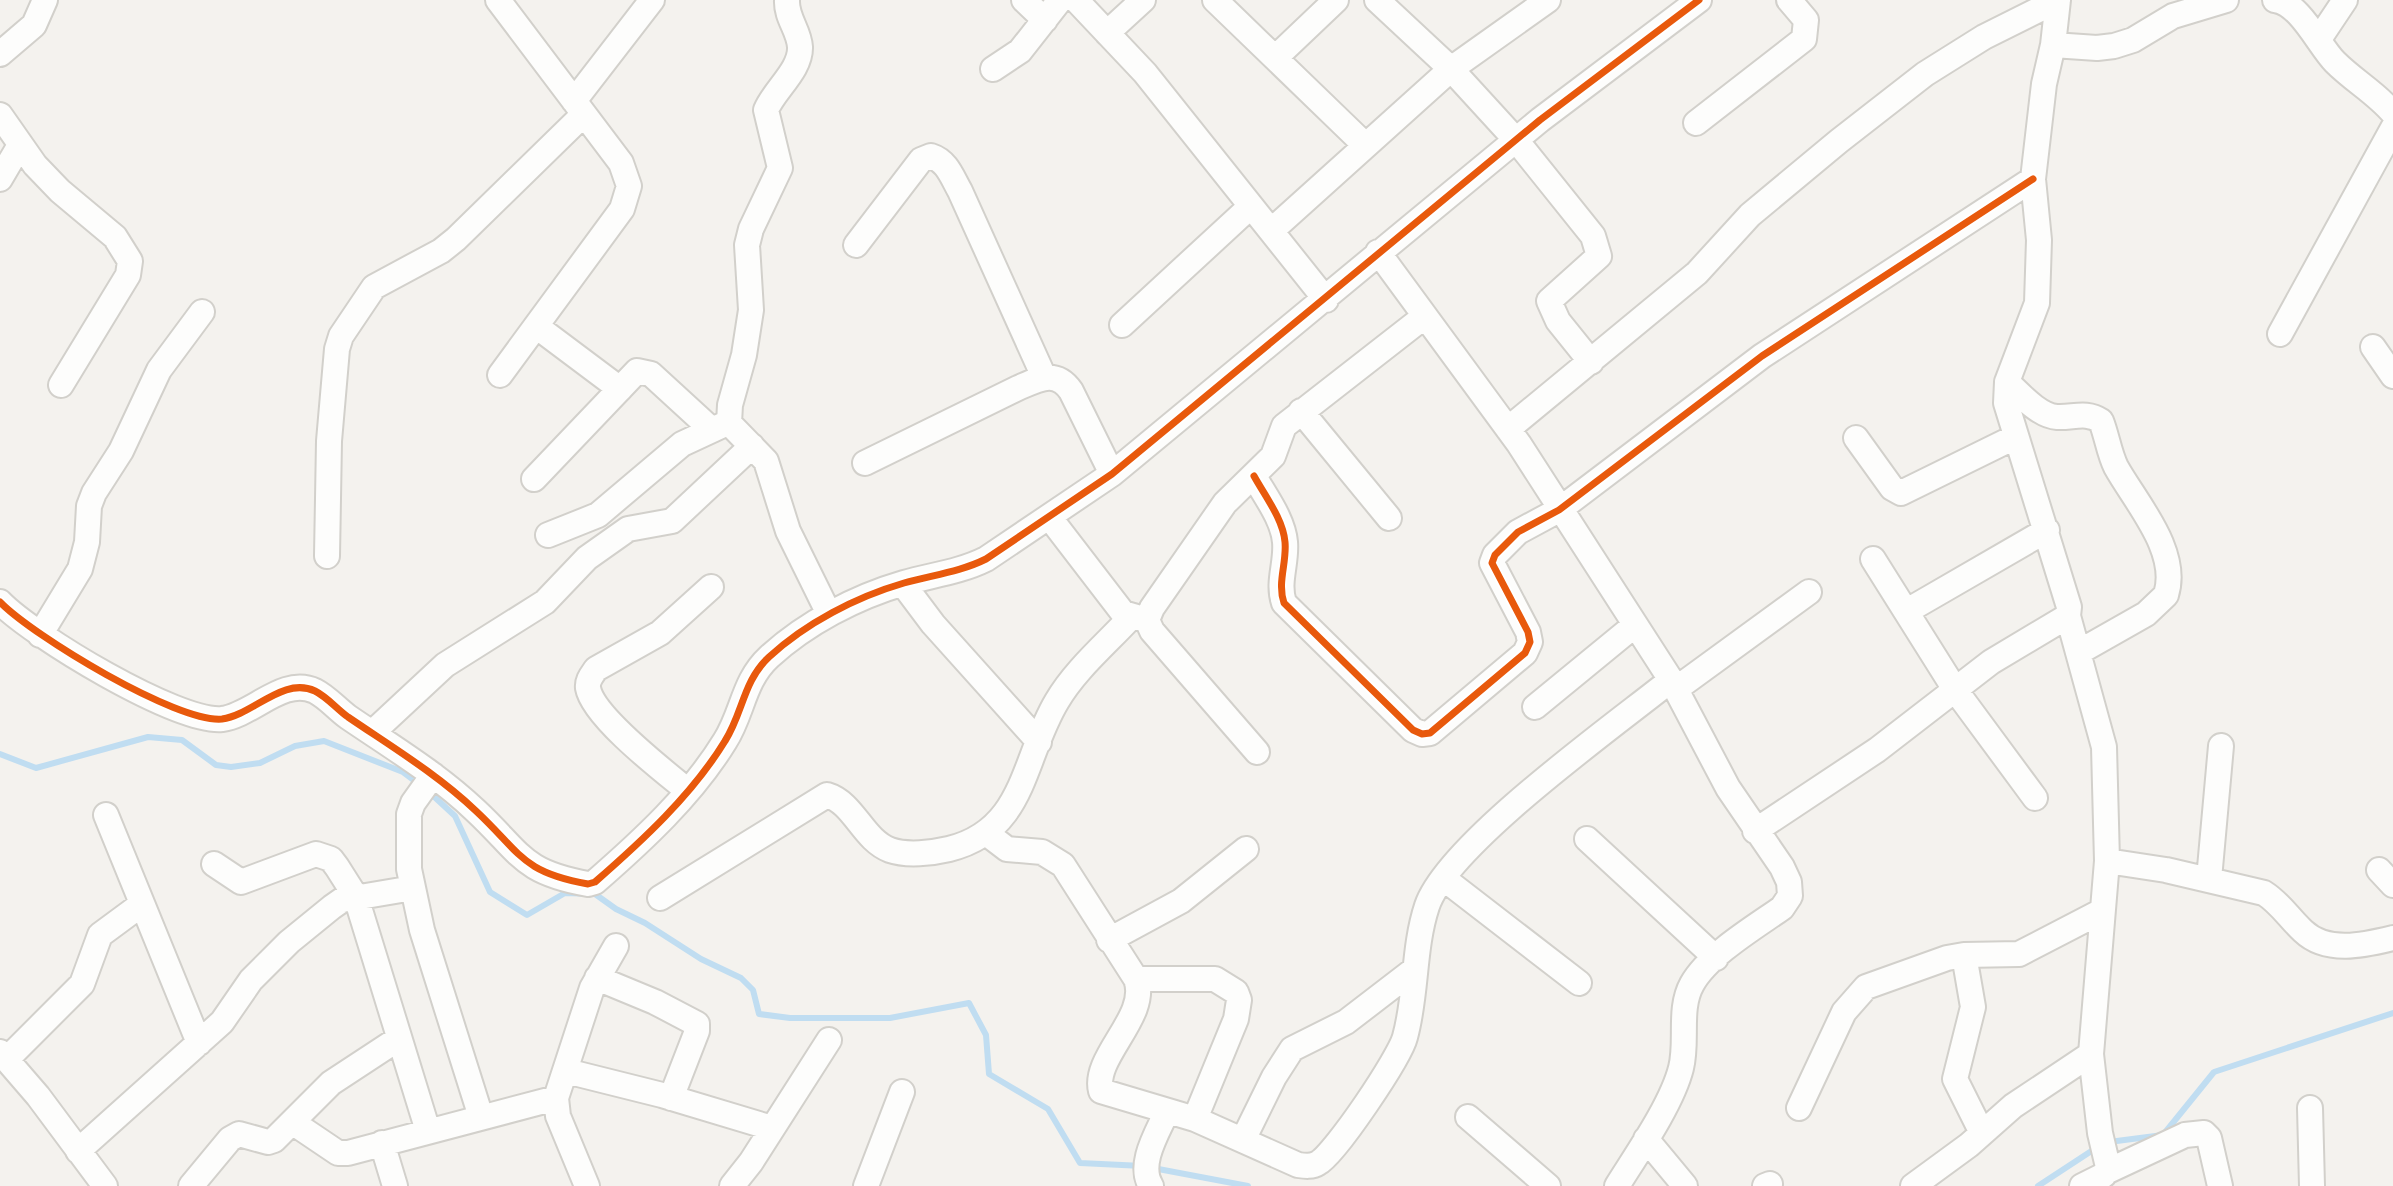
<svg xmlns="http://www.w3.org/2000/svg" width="2393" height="1186" font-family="'Work Sans',sans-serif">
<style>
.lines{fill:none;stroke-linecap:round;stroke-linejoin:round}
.stream{stroke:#c0ddf1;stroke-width:6}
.minor-casing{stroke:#d2d0cb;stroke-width:28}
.minor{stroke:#fdfdfc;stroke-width:24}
.cycleway-casing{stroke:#fff;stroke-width:11}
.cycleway{stroke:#e8590c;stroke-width:7}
</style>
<rect width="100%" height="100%" fill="#f4f2ee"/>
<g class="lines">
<!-- stream -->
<path class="stream" d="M0,754L36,768L148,737L182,740L216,765L231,767L260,763L295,746L324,741L403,772L419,784
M428,791L455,816L490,892L527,915L565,893L595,894L616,909L645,923L701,959L741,978L753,990L759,1014L790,1018H890L969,1003L986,1035L989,1074L1048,1109L1080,1163L1143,1166
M2109,1142L2163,1135L2214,1072L2393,1013
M1153,1168L1248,1186
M2038,1186L2096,1148"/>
<defs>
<path id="minor" d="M498,0L621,163L629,186L622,209L500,375
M787,0C786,18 799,30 800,47C801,70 774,90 766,110L780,168L751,229L747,245L751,310L744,355L730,405L729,423L766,461L788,531L829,614
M1024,0L1045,20
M1076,0L1145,73L1326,300
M1215,0L1365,145
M1377,0L1451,69L1516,140L1593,236L1599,256L1549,301L1558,321L1591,362
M2275,0C2300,3 2319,46 2335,62C2354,81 2376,93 2393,113
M1107,33L1143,0
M2319,39L2345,0
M2053,45L2097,48L2114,46L2133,40L2173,16L2226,0
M0,54L34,25L45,0
M1275,58L1336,0
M993,69L1020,51L1060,0
M574,101L652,0
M0,115L35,165L60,191L115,237L130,261L128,275L61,385
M1696,123L1804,39L1806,20L1789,0
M0,179L20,145
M1271,231L1451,69L1548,0
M856,245L921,160L931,156C947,161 952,177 960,191L1044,377
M1378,252L1519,444L1671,680L1728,788L1782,867L1789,882L1790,896L1782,908C1755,927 1708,955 1692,984C1678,1009 1688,1041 1681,1068C1672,1104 1637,1154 1617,1186
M1122,325L1251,206
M536,326L620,389
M2280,334L2393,128
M2373,347L2393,376
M2007,382C2020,394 2039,416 2057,417C2073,418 2086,411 2101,421C2107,436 2109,453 2116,467C2136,503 2180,551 2166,595L2146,614L2079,652
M1301,411L1389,518
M1508,429L1697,273L1750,215L1839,141L1925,74L1984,37L2058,0
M1856,438L1892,488L1901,493L2015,437
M865,463L1018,388C1039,379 1056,369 1071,391L1112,474
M1254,476C1265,496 1283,519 1285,542C1287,563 1277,582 1284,603L1413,730L1422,734L1430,733L1525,653L1530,642L1528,632L1492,563L1495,555L1518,532L1559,510L1762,356L2033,179
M534,479L637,371L651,374L711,429
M1050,518L1123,613L1147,620
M548,535L598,515L682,444L725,424
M327,556L329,441L337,349L341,336L374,287L441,251L456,239L584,114
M1873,559L1956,691L2035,798
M903,584L933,624L1039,742
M0,602C33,636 177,723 222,719C253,715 283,676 315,691C327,697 337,709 348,717C392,747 437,774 476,811C521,853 521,872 588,884L595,882C642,841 692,795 725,741C743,713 743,681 769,657C806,623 856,597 904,583C932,575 960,572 986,559L1112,474L1540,120L1699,0
M1907,611L2047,530
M2068,616L2104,747L2107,861L2091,1054L2100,1133L2108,1167L2104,1175L2082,1186
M40,635L80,569L87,542L89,506L94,493L121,451L159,370L202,312
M1676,689L1809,592
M1535,707L1635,625
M372,733L445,665L545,602L587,558L628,529L672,521L752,446
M1257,752L1152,631L1147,620L1152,608L1225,503L1273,456L1284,426L1425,316
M433,775L413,803L409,814V869L422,930L481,1117
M688,791C665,772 593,717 588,688C587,680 592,675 596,669L660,633L711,587
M106,815L199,1043
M1755,831L1877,750L1991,662L2068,616L2069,607L2006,403L2007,382L2037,303L2039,240L2033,179L2044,84L2053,45L2058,0
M986,833L1007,849L1042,852L1063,865L1136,979C1150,1016 1092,1057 1101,1091L1195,1119L1298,1165C1305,1166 1312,1167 1318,1163C1335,1154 1400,1057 1405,1037C1417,994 1413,948 1427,906C1448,844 1615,725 1671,680
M1587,839L1716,958
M2107,861L2166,870L2264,893C2280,903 2289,918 2303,931C2327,954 2364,945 2393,938
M214,864L241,882L316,854L331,859L337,867L356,897L428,1131
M2379,870L2393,885
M1443,878L1579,983
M2209,879L2221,746
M660,898L827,795C854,803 863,840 890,850C907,856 932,853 949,849C1026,830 1022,759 1057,701C1075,670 1106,644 1131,617
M1109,940L1181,901L1246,849
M1964,955L1973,1007L1955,1079L1982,1133
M597,978L655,1002L697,1024V1031L671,1098
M1136,979H1215L1236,992L1239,1000L1236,1019L1195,1119
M0,1052L38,1096L105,1186
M7,1059L82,984L100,935L142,904
M566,1071L662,1095L772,1128
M1799,1108L1844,1012L1866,987L1947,958L1964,955L2019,954L2102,911
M2310,1108L2312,1186
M1468,1117L1548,1186
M292,1122L338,1153H348L556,1098
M1646,1139L1685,1186
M1243,1140L1274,1077L1292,1049L1346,1022L1415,969
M382,1143L395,1186
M78,1151L222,1022L251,980L289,942L332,907L342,900L413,888
M2108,1171L2185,1135L2204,1133L2209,1138L2220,1186
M191,1186L230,1139L239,1134L268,1142L274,1140L331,1083L398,1039
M587,1186L558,1116L556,1098L592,988L616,946
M732,1186L751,1162L829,1040
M866,1186L902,1092
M1151,1186C1137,1164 1158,1132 1167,1111
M1765,1186L1770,1184
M1913,1186L1969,1145L2013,1106L2091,1054"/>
</defs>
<!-- minor casing -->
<use href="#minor" class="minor-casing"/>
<!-- minor -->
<use href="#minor" class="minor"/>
<defs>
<path id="cycleway" d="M1254,476C1265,496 1283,519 1285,542C1287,563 1277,582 1284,603L1413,730L1422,734L1430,733L1525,653L1530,642L1528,632L1492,563L1495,555L1518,532L1559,510L1762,356L2033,179
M0,602C33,636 177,723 222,719C253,715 283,676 315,691C327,697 337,709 348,717C392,747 437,774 476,811C521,853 521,872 588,884L595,882C642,841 692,795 725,741C743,713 743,681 769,657C806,623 856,597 904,583C932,575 960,572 986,559L1112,474L1540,120L1699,0"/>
</defs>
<!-- cycleway casing -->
<use href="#cycleway" class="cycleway-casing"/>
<!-- cycleway -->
<use href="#cycleway" class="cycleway"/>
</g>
</svg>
